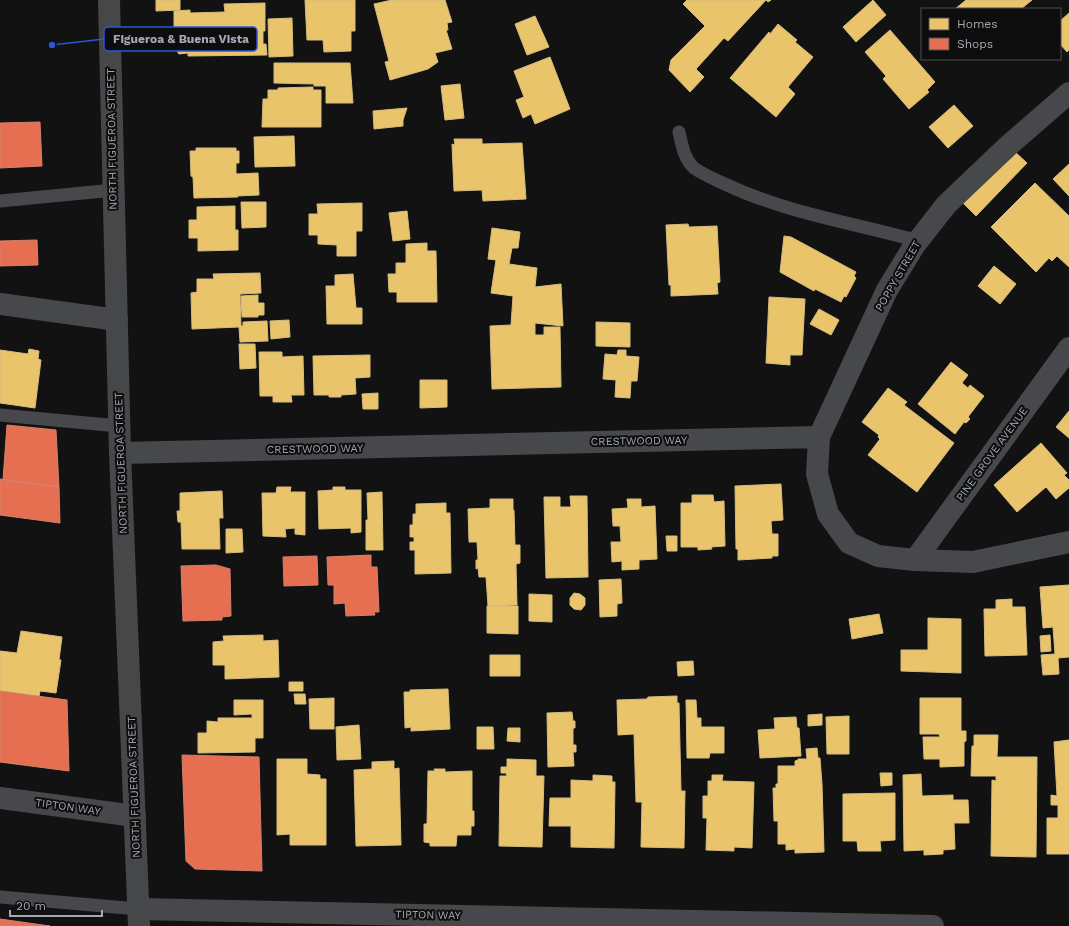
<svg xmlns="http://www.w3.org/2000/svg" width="1069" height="926" font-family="'Work Sans',sans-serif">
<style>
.homes{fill:#e9c46a;stroke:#d4bc80}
.shops{fill:#e76f51;stroke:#d3816e}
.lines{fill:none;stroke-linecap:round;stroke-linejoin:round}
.service{stroke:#47484b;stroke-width:13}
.minor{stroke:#47484b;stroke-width:22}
.secondary{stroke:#464749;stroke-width:22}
.labels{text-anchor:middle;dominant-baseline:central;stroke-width:4;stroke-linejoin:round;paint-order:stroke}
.street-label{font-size:11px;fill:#a4aab3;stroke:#0d0d0e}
.leader{fill:none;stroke:#2a57d4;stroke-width:1.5}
.callout-dot{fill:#2a57d4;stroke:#0d0d0e;stroke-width:1.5}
.callout{fill:#0d0d0e;stroke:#2a57d4;stroke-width:1.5}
.callout-label{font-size:12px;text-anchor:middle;font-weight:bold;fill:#a4aab3}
</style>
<rect width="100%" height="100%" fill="#121213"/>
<!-- homes -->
<path class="homes" d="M156,0H180V10L156,11Z
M305,0H355V31H351V51L324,52L323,40H307Z
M392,0H445L452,22L447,23L448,30H446L452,49L435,53L438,62L428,69L390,80L385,62L389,61L374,4Z
M687,0H771L768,2L766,0L728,41L724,38L696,69L704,77L690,92L669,70L671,60L705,26L683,4Z
M873,0L886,15L856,42L843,27Z
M966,0H1032L1021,9H955Z
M265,3V31H263V44H266L267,55L188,56V53L179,54L174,47V11L190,10V13L225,12L224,4Z
M1069,13V50L1067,52L1060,44V21Z
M535,16L549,47L527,55L515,24Z
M292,18L293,56L269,57L268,19Z
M778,24L797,40L795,42L813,57L788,87L795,94L776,117L730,78L769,32L770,34Z
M890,30L935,82L927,90L929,92L909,109L883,79L886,76L865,52Z
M550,57L570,109L535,124L531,114L523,118L516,100L524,97L514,71Z
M274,63H350L353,103H326V86H314V84L274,83Z
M460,84L464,118L445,120L441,86Z
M313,87V90H321V127H262L263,99H268V90H278V88Z
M954,105L973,126L948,148L929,127Z
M407,108L403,120V126L374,129L373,111Z
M294,136L295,166L255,167L254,137Z
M454,139H482V144L522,143L526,199L483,201L482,190L454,191L452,144L455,145Z
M196,148H236V151H239V163H236V174L258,173L259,195L237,196L238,197L194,198L193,177L191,176L190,151H196Z
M1014,151L1027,163L976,216L963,203Z
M1069,164V196L1053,179Z
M1035,183L1069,216V267L1057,256L1052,261L1049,258L1036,272L991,227Z
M241,202H266V227L242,228Z
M362,203V231H356V256H337V245L318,244V235H309V214H318L317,204Z
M235,206V230H238V250L198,251V238H189V220H197V207Z
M407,211L410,239L393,241L389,213Z
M688,224L689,227L717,226L720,282L717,283L718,294L671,296V285H669L666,225Z
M492,228L520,232L518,248H512L509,264L537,268L535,287L561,284L563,326L535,323V335H544V327H560L561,387L492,389L490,326L511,325L513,296L491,293L496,260L488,259Z
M784,236L791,237L856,272L854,276L856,278L846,297L844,296L841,302L815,289L814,291L780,272Z
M427,243V251H436L437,302H397V292H389L388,274H396V263H406V244Z
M994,266L1016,284L1000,304L978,286Z
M260,273L261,293L240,294L241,326H243V322L267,321L268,341L240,342L239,327L192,329L191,293L197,292V279H214L213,274Z
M353,274L356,308H362V324H327L326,286H335V275Z
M258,295V303H264V315H258V317H242L241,296Z
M769,297L805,299L802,355H790V365L766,363Z
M819,309L839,320L831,335L810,324Z
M289,320L290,337L271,339L270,321Z
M596,322L630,323V347L596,346Z
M239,344H255L256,368L240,369Z
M29,349L39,351L38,359L41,360L35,408L0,403V350L28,354Z
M618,350H626V356L639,357L637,381H631L630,398L615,397L616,380L603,379L605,354L617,355Z
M259,352H282V357L303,356L304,395H291L292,402H273V396H260Z
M370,355V377L355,378L356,394L341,395V397H329V395H314L313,356Z
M951,362L968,375L962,383L968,388L970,385L984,396L968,417L970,419L966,423L964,422L955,434L918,404Z
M420,380H447V407L420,408Z
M888,388L907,402L904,405L954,443L917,492L868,455L880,439L878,437L879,435L862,422Z
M378,393V409H363L362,394Z
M1069,411V438L1056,427Z
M1041,443L1067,473L1064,475L1069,480V488L1056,499L1046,487L1017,512L994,485Z
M781,484L783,520L771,521L772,534H778V556H772V558L738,560V549H736L735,486Z
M277,487H291L290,492H305V535L295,534V528L285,529L286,537L263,536L262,493H276Z
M333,487H345V490H361V532L351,533V528L319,529L318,491L333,490Z
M222,491L223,518H219L220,549H182L181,522H178L177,511H180V493Z
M382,492L383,550H366V520H368L367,493Z
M692,495H713L714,502L724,501L725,546L711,547L712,549L698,550V547H681V503H692Z
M570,496H587L588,577L546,578L544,497H560V507H571Z
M490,499H513V510H514L515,545H520V563L516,564L517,605L488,606L486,577H479L478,568L476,569V560H478L477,542H469L468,509L490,508Z
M627,499H641V507L655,506L657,559L639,560V569L622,570V561L612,562L611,542H621L620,526H613L612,509L628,508Z
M446,503V513H450L451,573L415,574V550H410V542H414V537H410V525H413V514H416V504Z
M226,529H242L243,552L226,553Z
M666,536H677V551H667Z
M621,579L622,603L617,604V616L600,617L599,580Z
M1069,585V657L1058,658L1059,674L1043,675L1041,655L1055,654L1053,627L1043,628L1040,587Z
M574,593L580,594L585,598V605L581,610L574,609L570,605V598Z
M529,594L552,595V622L529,621Z
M1012,599V607H1025L1027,655L985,656L984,609H996V600Z
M487,606H518V634L487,633Z
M879,614L883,633L852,639L849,619Z
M928,618L961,619V673L901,671V650H928Z
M21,631L62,637L59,660H61L56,693L40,691L39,697L0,691V651L17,653Z
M263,635V641L278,640L279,677L225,679V665H213V642L224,641L223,636Z
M1050,635L1051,651L1041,652L1040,636Z
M490,655H520V676H490Z
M693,661L694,675L678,676L677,662Z
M289,682H303V691H289Z
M448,689L450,729L411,731V727L405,728L404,692H410V690Z
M294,694H305L306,704H295Z
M677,696V703H679L681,791H685L684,848L641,847L642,802H636L634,734L618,735L617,700L647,699L648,697Z
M334,698V729H310L309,699Z
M920,698H961V731H966V741L964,742V766L940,767V759H924L923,737H940L939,734H920Z
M234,700H263V738H255V752L198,753V733H207V721L218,722V718H252V714L234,715Z
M686,700H696L697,718H701V727H724V753H710L709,758H687Z
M572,712L573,721H575V728H573V745H576V752H573L574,766L548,767L547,713Z
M822,714V725L808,726V715Z
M849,716V754H827L826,717Z
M796,717L797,728H799L801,756L760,758L758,730L775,729L774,718Z
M359,725L361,759L337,760L336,727Z
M477,727H493L494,749H477Z
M508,728H520V742L507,741Z
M974,735H998L997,757H1037L1036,857L991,856L992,780L996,781V776H971L972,746H974Z
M1069,740V854H1047V818H1058V805H1051V795L1057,796L1054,742Z
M817,748L818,758H820L822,784L824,852L795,853V849L786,850V844H778V821H774L773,788H776V784H778V766H795V761L798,760V759H807L806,749Z
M277,759H307V774L320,775V779H326V845H290V834L277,835Z
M507,759L536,760V776H544L542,847L499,846L500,776H507L506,773H501V767H507Z
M394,761V769L399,768L401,845L356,846L354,770L372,769V762Z
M434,769H445V772L472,771V811H474V826H471V835H457L456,846H430V843L424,842V824H427L428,771H435Z
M880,773H892V785L881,786Z
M921,774L922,796L953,795V800H968L969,823H954L955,849L943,850V854L924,855V850L904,851L903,775Z
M593,775L612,776V782H615L614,848L571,847V826H549L550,798H571V780L593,781Z
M712,775H723L722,781L754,782L752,848L734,847V851L706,850L707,818H703V796H708V781H712Z
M895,793V840L880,841L881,851H858L857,841H843V794Z"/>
<!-- shops -->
<path class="shops" d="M40,122L42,166L0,168V123Z
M37,240L38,265L0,266V241Z
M7,425L56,430L59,487L3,480Z
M0,479L59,487L60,523L0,515Z
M371,555V567H377L379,612H374L375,615L346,616L345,603L334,604V585H328L327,557Z
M317,556L318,585L284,586L283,557Z
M216,565L230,569L231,616L222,617V620L183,621L181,566Z
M0,691L67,700L69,771L0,762Z
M182,755L259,757L262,871L195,869L186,861Z
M0,919L50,926H0Z"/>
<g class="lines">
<!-- service -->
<path class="service" d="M679,132C682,145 684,159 694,168C704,175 716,180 727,185C787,213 854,223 918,241
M0,201L114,190
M0,415L119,426
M0,897L138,909"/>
<!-- minor -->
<path class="minor" d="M0,304L117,320
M819,437L887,290L914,246L946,205L1008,146L1069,93
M120,453L819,437L817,474L828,514L849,543L878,556L915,560L973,562L1069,542
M915,560L1069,348
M0,798L135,816
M138,909L933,926"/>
<!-- secondary -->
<path class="secondary" d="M109,0L120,453L139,926"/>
</g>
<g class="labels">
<!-- street labels -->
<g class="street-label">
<text transform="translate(112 139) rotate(-91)">NORTH FIGUEROA STREET</text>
<text transform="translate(898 276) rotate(-60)">POPPY STREET</text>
<text transform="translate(639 441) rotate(-1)">CRESTWOOD WAY</text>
<text transform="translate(315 449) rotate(-1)">CRESTWOOD WAY</text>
<text transform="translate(992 454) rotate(-54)">PINE GROVE AVENUE</text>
<text transform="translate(121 463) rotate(-92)">NORTH FIGUEROA STREET</text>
<text transform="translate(134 787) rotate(-92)">NORTH FIGUEROA STREET</text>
<text transform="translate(68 807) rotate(8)">TIPTON WAY</text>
<text transform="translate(428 915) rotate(1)">TIPTON WAY</text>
</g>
</g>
<!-- callouts -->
<path class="leader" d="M52 45L104 39"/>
<circle class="callout-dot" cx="52" cy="45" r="4"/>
<rect class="callout" x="104" y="27" width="153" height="24" rx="4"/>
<g class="callout-label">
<text x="181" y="43">Figueroa &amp; Buena Vista</text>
</g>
<!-- legend -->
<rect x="921" y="8" width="140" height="52" fill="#0d0d0e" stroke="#494c50"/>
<rect x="929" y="18" width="20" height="12" fill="#e9c46a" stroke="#494c50"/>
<text x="957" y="28" font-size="12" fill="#a4aab3">Homes</text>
<rect x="929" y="38" width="20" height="12" fill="#e76f51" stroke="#494c50"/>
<text x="957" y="48" font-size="12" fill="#a4aab3">Shops</text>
<!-- scale -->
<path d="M10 910v6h92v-6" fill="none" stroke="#a4aab3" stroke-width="2"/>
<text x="16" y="910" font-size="12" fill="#a4aab3" stroke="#0d0d0e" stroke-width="3" paint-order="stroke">20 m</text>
</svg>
